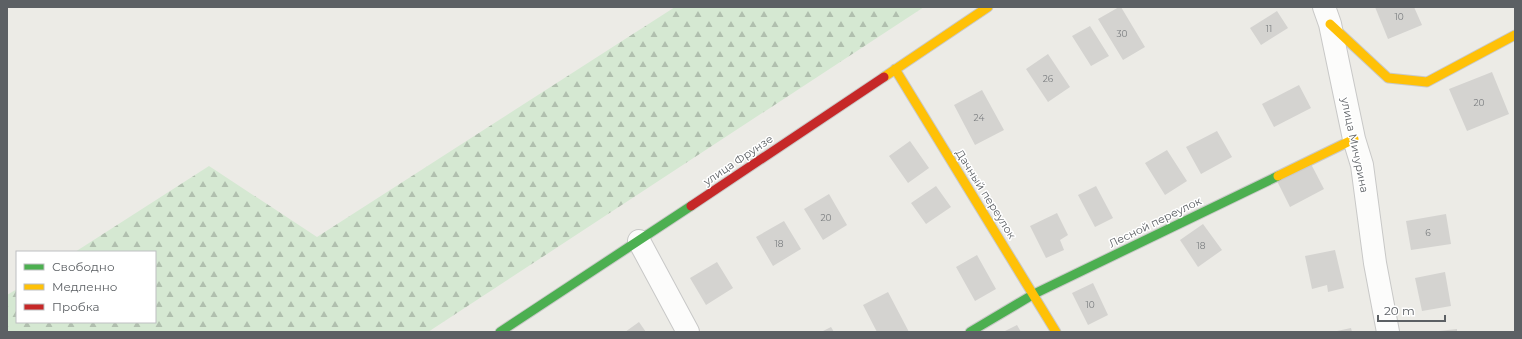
<svg xmlns="http://www.w3.org/2000/svg" width="1522" height="339" font-family="Montserrat,sans-serif">
<style>
.forest{fill:url(#forest-firs)}
.building{fill:#d4d3d0}
.lines{fill:none;stroke-linecap:round;stroke-linejoin:round}
.street-casing{stroke:#c8c8c7;stroke-width:24}
.fast-casing{stroke:#c9c9c8;stroke-width:11}
.slow-casing{stroke:#c9c9c8;stroke-width:11}
.jam-casing{stroke:#c9c9c8;stroke-width:11}
.street{stroke:#fcfcfb;stroke-width:22}
.fast{stroke:#4caf50;stroke-width:9}
.slow{stroke:#ffc107;stroke-width:9}
.jam{stroke:#c62828;stroke-width:9}
.labels{text-anchor:middle;dominant-baseline:central;stroke-width:3;stroke-linejoin:round;paint-order:stroke}
.number-label{font-size:9px;fill:#7b7e80}
.street-label{font-size:11px;fill:#5c6064;stroke:#fff}
</style>
<defs>
<pattern id="forest-firs" width="22" height="20" patternUnits="userSpaceOnUse"><rect width="22" height="20" fill="#d5e8d2"/><path d="M5 1l3.5 6h-7zM16 11l3.5 6h-7z" fill="#b0bfae"/></pattern>
</defs>
<rect width="100%" height="100%" fill="#ecebe6"/>
<!-- forest -->
<path class="forest" d="M675,7H924L428,332H7V295L17,289V322H155V252H75L209,166L317,237Z"/>
<!-- building -->
<path class="building" d="M1119,7H1121L1145,47L1123,60L1098,19Z
M1375,7H1414L1422,25L1388,39Z
M1277,11L1288,28L1261,45L1250,28Z
M1090,26L1109,56L1091,66L1072,36Z
M1048,54L1070,87L1048,102L1026,69Z
M1492,72L1509,114L1467,131L1449,89Z
M1299,85L1311,108L1274,127L1262,104Z
M982,90L1004,130L975,145L954,105Z
M1217,131L1232,157L1201,174L1186,147Z
M910,141L929,168L908,183L889,156Z
M1167,150L1187,181L1165,195L1145,163Z
M1311,164L1324,189L1290,207L1277,181Z
M936,186L951,207L926,224L911,203Z
M1096,186L1113,218L1095,227L1078,195Z
M829,194L847,225L823,240L804,209Z
M1057,213L1068,235L1060,240L1064,250L1046,258L1030,226Z
M1446,214L1451,244L1411,250L1406,221Z
M784,221L801,249L773,266L756,237Z
M1203,224L1222,250L1198,267L1180,240Z
M1335,250L1344,288L1328,292L1327,285L1312,289L1305,256Z
M977,255L996,289L975,301L956,267Z
M717,262L733,288L706,305L690,278Z
M1445,272L1451,306L1422,311L1415,278Z
M1093,283L1108,315L1088,325L1072,293Z
M888,292L909,332H877L863,305Z
M639,322L646,332H625Z
M1017,325L1021,332H1003Z
M831,327L834,332H821Z
M1351,328L1352,332H1337V331Z
M1457,329V332H1439V331Z"/>
<g class="lines">
<defs>
<path id="street" d="M1324,7L1330,24L1354,139L1362,165L1375,263L1388,332
M639,241L688,332"/>
<path id="fast" d="M500,332L691,206
M970,332L1034,294L1278,176"/>
<path id="slow" d="M1330,24L1388,78L1427,82L1515,35
M895,69L1056,332
M884,77L988,7
M1278,176L1354,139"/>
<path id="jam" d="M691,206L884,77"/>
</defs>
<!-- street casing -->
<use href="#street" class="street-casing"/>
<!-- fast casing -->
<use href="#fast" class="fast-casing"/>
<!-- slow casing -->
<use href="#slow" class="slow-casing"/>
<!-- jam casing -->
<use href="#jam" class="jam-casing"/>
<!-- street -->
<use href="#street" class="street"/>
<!-- fast -->
<use href="#fast" class="fast"/>
<!-- slow -->
<use href="#slow" class="slow"/>
<!-- jam -->
<use href="#jam" class="jam"/>
</g>
<g class="labels">
<!-- number labels -->
<g class="number-label">
<text x="1399" y="16">10</text>
<text x="1269" y="28">11</text>
<text x="1122" y="33">30</text>
<text x="1048" y="78">26</text>
<text x="1479" y="102">20</text>
<text x="979" y="117">24</text>
<text x="826" y="217">20</text>
<text x="1428" y="232">6</text>
<text x="779" y="243">18</text>
<text x="1201" y="245">18</text>
<text x="1090" y="304">10</text>
</g>
<!-- street labels -->
<g class="street-label">
<text transform="translate(1355 145) rotate(78)">улица Мичурина</text>
<text transform="translate(738 160) rotate(-34)">улица Фрунзе</text>
<text transform="translate(986 194) rotate(58)">Дачный переулок</text>
<text transform="translate(1155 222) rotate(-26)">Лесной переулок</text>
</g>
</g>
<!-- border -->
<rect width="1522" height="339" fill="none" stroke="#5c6064" stroke-width="16"/>
<!-- legend -->
<rect x="16" y="251" width="140" height="72" fill="#ffffff" stroke="#bebfc1"/>
<rect x="24" y="264" width="20" height="6" fill="#4caf50" stroke="#bebfc1"/>
<text x="52" y="271" font-size="12" fill="#5c6064">Свободно</text>
<rect x="24" y="284" width="20" height="6" fill="#ffc107" stroke="#bebfc1"/>
<text x="52" y="291" font-size="12" fill="#5c6064">Медленно</text>
<rect x="24" y="304" width="20" height="6" fill="#c62828" stroke="#bebfc1"/>
<text x="52" y="311" font-size="12" fill="#5c6064">Пробка</text>
<!-- scale -->
<path d="M1378 315v6h67v-6" fill="none" stroke="#5c6064" stroke-width="2"/>
<text x="1384" y="315" font-size="12" fill="#5c6064" stroke="#ffffff" stroke-width="3" paint-order="stroke">20 m</text>
</svg>
